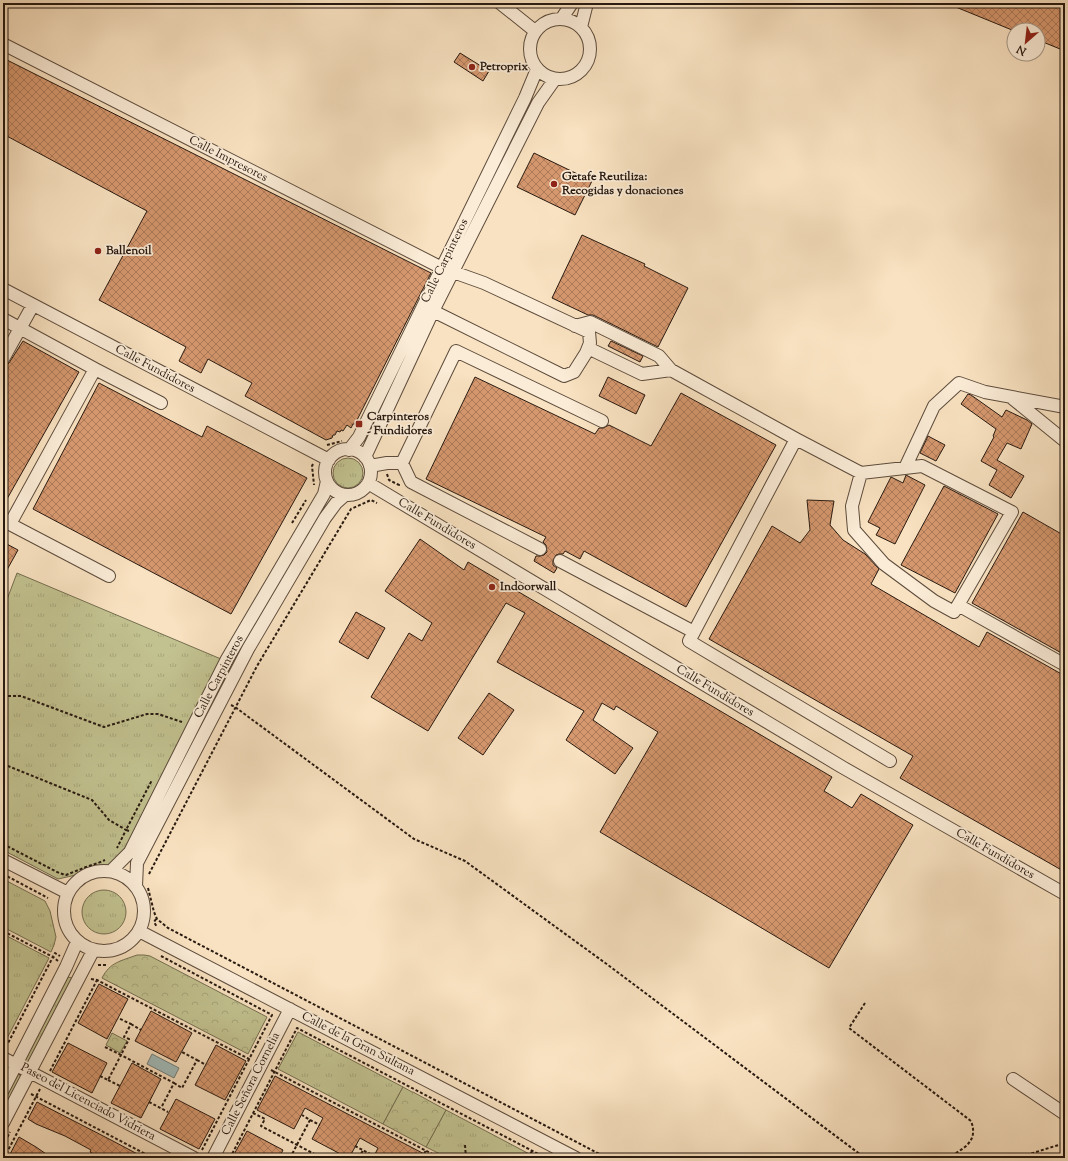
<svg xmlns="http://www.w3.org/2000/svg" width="1068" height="1161" font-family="'Sorts Mill Goudy',serif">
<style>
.grass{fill:url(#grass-tufts);stroke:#746e50}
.park{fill:url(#park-crowns);stroke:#746e50}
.water{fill:#a1bcbc;stroke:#707b77}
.building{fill:url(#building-cross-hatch);stroke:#271910}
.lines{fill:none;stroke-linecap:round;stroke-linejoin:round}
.minor-casing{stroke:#5c4b3c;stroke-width:14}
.path{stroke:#271910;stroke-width:2;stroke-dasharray:3 2;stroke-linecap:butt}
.minor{stroke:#fbecd7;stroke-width:12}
.poi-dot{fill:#8f2418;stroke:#fbecd7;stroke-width:1.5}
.labels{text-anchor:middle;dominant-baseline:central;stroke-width:3.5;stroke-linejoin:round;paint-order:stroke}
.poi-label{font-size:12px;font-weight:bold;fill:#271910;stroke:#fbecd7;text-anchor:start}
.street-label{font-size:12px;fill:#271910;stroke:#fbecd7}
</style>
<defs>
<pattern id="grass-tufts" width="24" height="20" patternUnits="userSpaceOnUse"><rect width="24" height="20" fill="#c2c290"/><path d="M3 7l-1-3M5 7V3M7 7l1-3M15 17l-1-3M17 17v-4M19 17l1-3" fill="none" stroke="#a7a67b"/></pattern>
<pattern id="park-crowns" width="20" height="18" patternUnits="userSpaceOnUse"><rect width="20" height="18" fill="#c2c290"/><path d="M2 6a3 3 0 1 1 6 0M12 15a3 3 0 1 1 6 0" fill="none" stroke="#a7a67b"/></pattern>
<pattern id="building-cross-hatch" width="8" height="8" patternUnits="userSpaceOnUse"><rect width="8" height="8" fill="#d6986f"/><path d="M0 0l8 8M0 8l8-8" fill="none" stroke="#ae7b5a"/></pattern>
</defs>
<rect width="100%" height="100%" fill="#f9e2c1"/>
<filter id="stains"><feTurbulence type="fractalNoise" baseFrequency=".005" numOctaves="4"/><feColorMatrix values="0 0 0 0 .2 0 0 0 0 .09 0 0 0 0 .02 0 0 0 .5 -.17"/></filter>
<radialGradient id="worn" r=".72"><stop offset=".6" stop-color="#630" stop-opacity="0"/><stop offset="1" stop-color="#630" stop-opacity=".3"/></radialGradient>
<!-- grass -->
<path class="grass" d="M333 473a15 15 0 1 1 30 0a15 15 0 1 1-30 0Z
M17,573L221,659L116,866L58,879L3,850V610Z
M3,879L45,901L50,911L56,937L54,945L51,952L3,927Z
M82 912a22 22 0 1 1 44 0a22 22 0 1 1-44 0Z
M3,934L49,958L3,1046Z
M68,977L72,978L28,1063L24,1061Z
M298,1032L403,1087L383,1124L278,1069Z
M18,1074L21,1076L3,1110V1102Z
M446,1110L537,1158H448L426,1147Z"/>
<!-- park -->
<path class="park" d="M137,955H144L150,956L267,1017L248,1054L102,978C110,962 121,961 137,955Z
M112,1033L127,1041L120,1053L106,1045Z
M403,1087L412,1092H413L446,1110L426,1147L383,1124Z"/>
<!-- water -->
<path class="water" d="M152,1054L179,1068L174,1078L147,1064Z"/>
<!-- building -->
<path class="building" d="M946,3H1065V51L1038,40V30H1012Z
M460,53L489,71L483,81L454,62Z
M3,58L431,273L355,424H353L351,428L347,425L343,431L341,430L340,432L337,431L335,435H333L332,438L326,440L245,396L252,383L208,359L201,373L179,361L186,347L99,300L147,211L3,134Z
M534,153L592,181L575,215L517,187Z
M582,235L645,264L644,266L688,288L658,347L593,315H588L552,298Z
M23,341L79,372L3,506V366H6L9,363Z
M611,341L643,356L640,362L608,346Z
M475,377L595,434L599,428H603L609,425L651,446L681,393L776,445L686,607L584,551L580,559L565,551L563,554H559L556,555L553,561V565L557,568L554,573L534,561L536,556H540L544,555L547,552L546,545L543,542L546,537L426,479Z
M608,377L645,395L636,414L599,396Z
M99,383L202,437L207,426L307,478L231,614L33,509Z
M968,394L971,395L1002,417L1006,410L1027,420L1032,424L1021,449L1007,443L997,460L1024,476L1011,498L989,485L997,470L981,461L994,437L993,436L996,429L961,404Z
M928,436L945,445L936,461L920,453Z
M906,475L925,485L895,544L876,535L880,528L868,522L891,477L903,483Z
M944,486L998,514L955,593L901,565Z
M807,500L834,501L830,525L843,540L865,554L879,569L871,584L979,647L987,632L1065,676V872L900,778L913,756L709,639L772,526L800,543L810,530Z
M1023,512L1065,536V655L972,603Z
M420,539L464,570L468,562L832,777L824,791L852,808L861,794L913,825L829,968L600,832L658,732L616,706L614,710L602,703L593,720L633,748L615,774L566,740L584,711L497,662L525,613L506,603L428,731L371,697L409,633L422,641L432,623L385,591Z
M3,542L18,550L3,577Z
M356,612L385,628L368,659L339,642Z
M489,693L514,710L483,755L458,738Z
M99,984L128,999L107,1039L78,1023Z
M151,1011L192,1033L176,1062L135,1041Z
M68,1043L107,1063L92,1093L52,1072Z
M216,1045L246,1061L225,1100L195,1085Z
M132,1063L161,1079L141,1118L111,1103Z
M275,1076L386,1134L432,1158H373L378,1148L360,1138L349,1158H348L312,1139L323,1118L305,1108L294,1129L257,1110Z
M176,1099L215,1119L199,1149L160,1129Z
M37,1102L111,1140L145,1158H102L90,1152L91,1150L65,1136L36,1124L28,1119Z
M247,1131L283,1150L279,1158H232Z
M19,1137L36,1147L52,1158H8Z"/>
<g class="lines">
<defs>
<path id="minor" d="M500,3L535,31
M562,18L572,3
M530 49a30 30 0 1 1 60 0a30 30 0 1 1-60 0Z
M581,27L587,3
M3,44L442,268L484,283L589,332L590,343L586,353L574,372L564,376L433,311
M3,289L329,460
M3,319L95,369L10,524
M575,326L590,322L659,356L671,370
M3,359L33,305
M95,369L161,403
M1012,398L1065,441
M796,439L861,473L852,506L854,530L884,564L934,601L954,612L1012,512L922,466L861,473
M325 472a23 23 0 1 1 46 0a23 23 0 1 1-46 0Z
M349,450L359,437L525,98L537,69
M365,457L433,311L538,103L555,79
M370,466L387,463H402
M905,468L934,406L959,383L985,392L1065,407
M368,483L842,767L1065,894
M4,521L109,576
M540,549L411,482L402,463L456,351L602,421
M560,561L694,632L796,439L671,370L642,374L588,348
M958,605L1065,665
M694,632L689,641L890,761
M3,860L68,893
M111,871L130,852L227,659L324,494L327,481
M64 911a40 40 0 1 1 80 0a40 40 0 1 1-80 0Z
M136,886L137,863L248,649L325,518L336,503L345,495
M139,931L576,1158
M3,1058L194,1158
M1013,1079L1065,1114
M3,1090L66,967L77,942
M3,1123L93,951
M213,1158L290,1009"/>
</defs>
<!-- minor casing -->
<use href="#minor" class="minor-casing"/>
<!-- path -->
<path class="path" d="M327,445L342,441
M313,464L312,466L314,485
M387,474L389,480L399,485L398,486
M292,523L306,500
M3,696H21L104,727L147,714H158L182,722
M231,705L235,707L414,839L465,861L608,965L865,1158
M3,764L92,800L109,820L126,830L117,848
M129,831L126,830L152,780
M3,844L59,873L66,875L86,867L98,863L105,860
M3,874L48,898
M149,874L257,666L351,509L371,500L377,503
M148,888L154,912L157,919L168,928L607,1158
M156,919L154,922L157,927
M3,931L53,957L58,961
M161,956L272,1015L202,1150
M98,965H107
M91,979L97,980L251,1060
M865,1003L849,1028L971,1121C979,1142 963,1149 947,1158
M131,1024L141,1030
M6,1047L55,953L60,956
M105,1047L121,1055L129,1039L124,1037L131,1024L118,1018
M197,1060L206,1065
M271,1070L440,1158
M50,1071L97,980
M100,1076L108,1080L121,1055L174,1083L161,1108
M108,1080L120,1086
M174,1083L182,1088L197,1060L182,1052
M31,1094L153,1158
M149,1102L168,1112
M253,1113L265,1119L261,1126L322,1158
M310,1120L320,1125
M465,1145L466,1158
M3,1146L10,1132
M355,1146L374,1156
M4,1158L40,1089
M230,1158L297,1028L546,1158
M290,1158L310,1120L302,1115
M359,1158L363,1150
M422,1158L426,1150
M528,1158L532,1151
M1017,1158L1065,1143"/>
<!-- minor -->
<use href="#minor" class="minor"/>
</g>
<!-- markers -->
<g class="poi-dot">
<circle cx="472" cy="67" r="4"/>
<circle cx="554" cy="184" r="4"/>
<circle cx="98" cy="251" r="4"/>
<rect x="355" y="420" width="8" height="8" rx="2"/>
<circle cx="492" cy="587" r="4"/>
</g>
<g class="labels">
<!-- poi labels -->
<g class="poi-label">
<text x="480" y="67">Petroprix</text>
<text x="562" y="177">Getafe Reutiliza:<tspan x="562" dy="14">Recogidas y donaciones</tspan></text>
<text x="106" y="251">Ballenoil</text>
<text x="367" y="417">Carpinteros<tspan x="367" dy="14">- Fundidores</tspan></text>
<text x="500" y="587">Indoorwall</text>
</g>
<!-- street labels -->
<g class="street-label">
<text transform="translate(228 159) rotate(27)">Calle Impresores</text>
<text transform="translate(445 261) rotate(-64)">Calle Carpinteros</text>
<text transform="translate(155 369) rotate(28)">Calle Fundidores</text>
<text transform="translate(437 524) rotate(31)">Calle Fundidores</text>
<text transform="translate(219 677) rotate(-62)">Calle Carpinteros</text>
<text transform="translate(715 691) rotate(31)">Calle Fundidores</text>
<text transform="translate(995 854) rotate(30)">Calle Fundidores</text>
<text transform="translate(358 1044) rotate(27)">Calle de la Gran Sultana</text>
<text transform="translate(251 1084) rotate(-63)">Calle Señora Cornelia</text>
<text transform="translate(88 1102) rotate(28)">Paseo del Licenciado Vidriera</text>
</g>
</g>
<!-- margin -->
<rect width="1068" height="1161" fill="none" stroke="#f9e2c1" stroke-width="16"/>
<rect x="4" y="4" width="1060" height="1153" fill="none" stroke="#271910" stroke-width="2"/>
<rect x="8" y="8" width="1052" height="1145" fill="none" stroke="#271910"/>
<!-- north arrow -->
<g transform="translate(1026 42) rotate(208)"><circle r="19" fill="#fbecd7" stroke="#a69887"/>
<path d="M0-3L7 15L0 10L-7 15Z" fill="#8f2418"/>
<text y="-6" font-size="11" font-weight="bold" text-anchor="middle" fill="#271910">N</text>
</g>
<rect width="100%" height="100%" filter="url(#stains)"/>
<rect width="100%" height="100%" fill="url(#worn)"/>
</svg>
